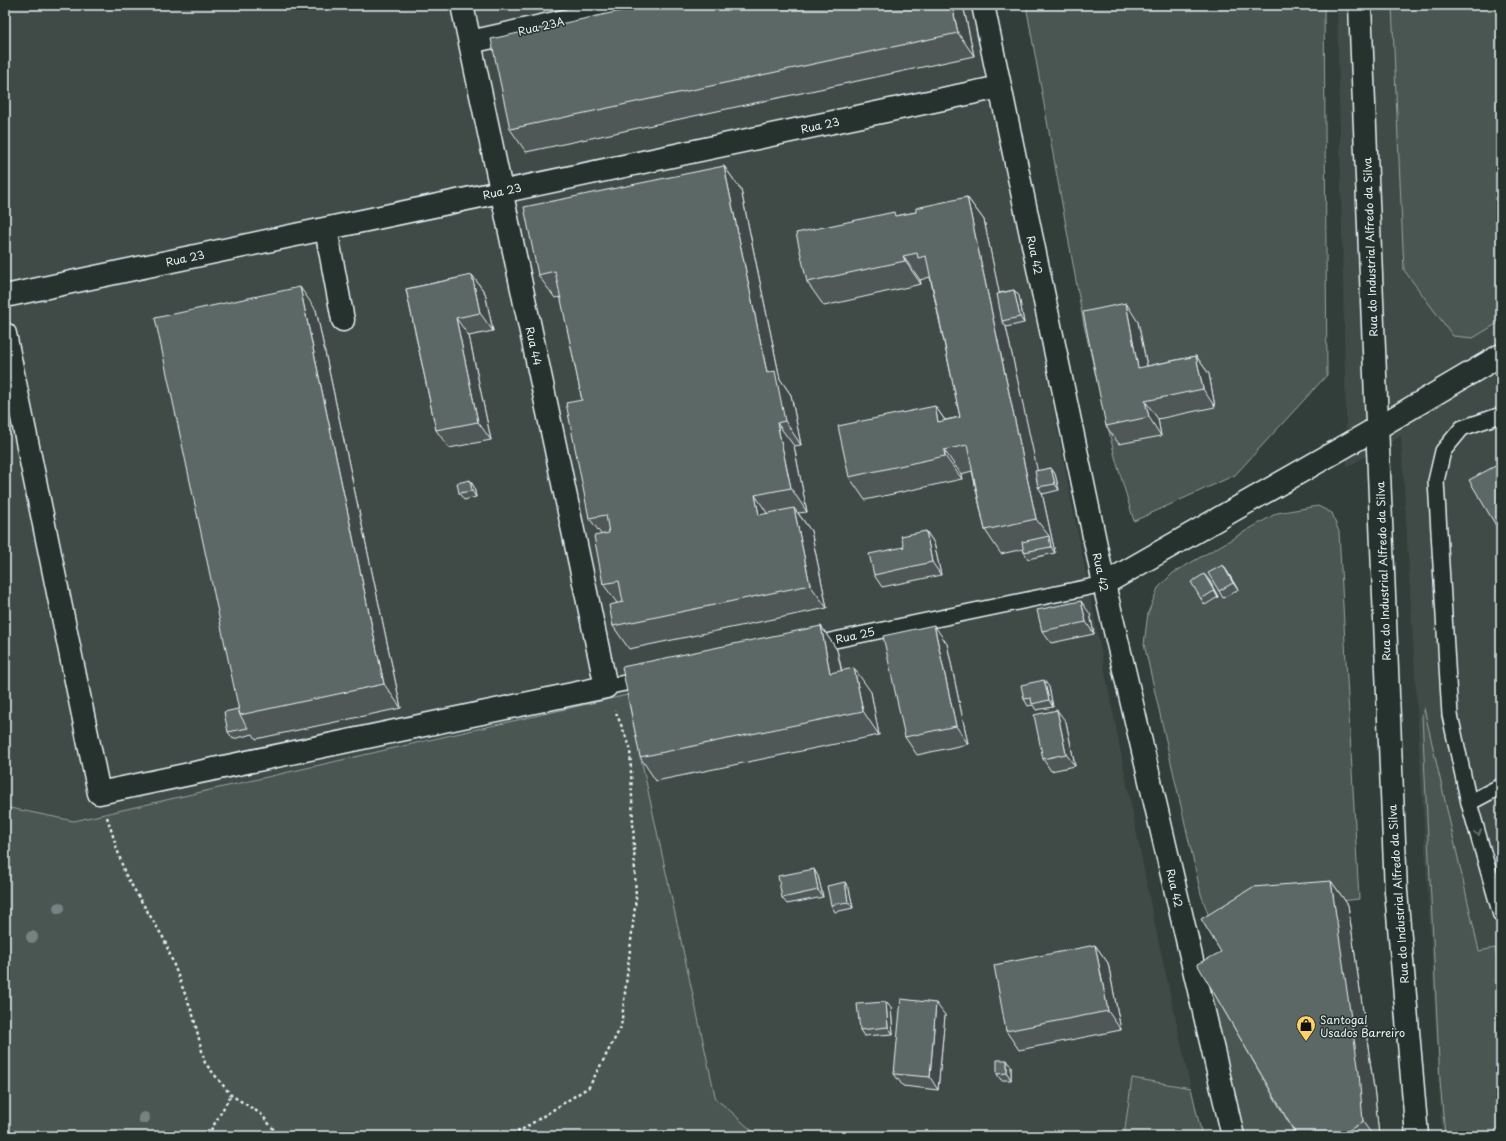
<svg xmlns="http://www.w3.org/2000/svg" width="1506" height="1141" font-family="'Playpen Sans',sans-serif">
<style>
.built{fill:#3f4b46}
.green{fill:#495651;stroke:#98a4a4}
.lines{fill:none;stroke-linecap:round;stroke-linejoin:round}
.lane-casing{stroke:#e8f1f8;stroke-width:18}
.street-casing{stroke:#e8f1f8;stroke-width:25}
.secondary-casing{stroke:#e8f1f8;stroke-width:25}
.path{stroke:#e8f1f8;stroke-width:2.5;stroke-dasharray:3 3;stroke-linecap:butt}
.lane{stroke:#26332d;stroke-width:15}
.street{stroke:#26332d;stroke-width:22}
.secondary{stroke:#26332d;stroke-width:22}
.tree{fill:#778382}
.wall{fill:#4f5957;stroke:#e8f1f8}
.shaded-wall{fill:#404947;stroke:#e8f1f8}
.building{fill:#5c6865;stroke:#e8f1f8}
.oneway{stroke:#6a7674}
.labels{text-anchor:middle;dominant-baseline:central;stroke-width:3;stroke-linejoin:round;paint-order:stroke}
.street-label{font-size:11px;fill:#e8f1f8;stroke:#26332d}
.poi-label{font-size:11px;fill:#e8f1f8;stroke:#26332d;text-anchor:start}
</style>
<rect width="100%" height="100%" fill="#323e39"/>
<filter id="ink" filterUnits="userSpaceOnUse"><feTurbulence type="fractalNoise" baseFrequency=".025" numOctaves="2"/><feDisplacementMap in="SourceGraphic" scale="8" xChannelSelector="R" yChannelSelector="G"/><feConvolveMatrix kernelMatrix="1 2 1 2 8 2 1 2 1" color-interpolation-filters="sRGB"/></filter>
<g filter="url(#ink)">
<!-- built -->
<path class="built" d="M5,5H974L1153,916L1191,1088L1132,1078L1124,1136H724L74,821L5,807Z
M1337,5H1501V1136H1442L1401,436L1347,467Z"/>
<!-- green -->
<path class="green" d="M1026,5H1324L1327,375L1235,475L1134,521L1115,457L1084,325Z
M1392,5H1501V321L1473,338L1453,336L1404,270Z
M1318,506L1332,513L1339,532L1359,899L1269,909L1218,939L1208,914L1201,894L1144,644L1148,613L1158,588L1173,573L1277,513Z
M627,695L716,1100C733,1110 743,1126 760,1136H5V807L74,821Z
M1424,708L1479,951L1495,948L1501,977V1136H1445L1440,1081L1422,716Z
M1202,972L1296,1136H1244L1235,1118Z
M1132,1078L1191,1088L1202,1136H1124Z"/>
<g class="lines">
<defs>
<path id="lane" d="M811,645L1104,584
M606,687L644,679
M1501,786L1469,803L1501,915
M1469,803L1450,715L1436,481L1443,451L1462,428L1501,415"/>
<path id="street" d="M983,5L1104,584L1233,1136
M470,42L636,5
M326,229L343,320
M5,296L1000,87
M5,334L99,793L606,687L462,5
M1104,584L1377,428L1501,355"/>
<path id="secondary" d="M1360,5L1396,891L1417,1136"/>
</defs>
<!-- lane casing -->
<use href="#lane" class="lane-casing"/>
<!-- street casing -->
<use href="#street" class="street-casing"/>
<!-- secondary casing -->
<use href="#secondary" class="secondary-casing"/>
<!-- path -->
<path class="path" d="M107,817L125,874L164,939L193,1015L205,1063L231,1095L261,1114L279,1136
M209,1136L211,1130L231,1095
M512,1136L589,1087L621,1027L636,898L630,747L615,710"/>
<!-- lane -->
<use href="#lane" class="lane"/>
<!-- street -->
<use href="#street" class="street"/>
<!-- secondary -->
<use href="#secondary" class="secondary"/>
</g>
<!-- trees -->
<g class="tree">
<circle cx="59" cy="908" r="6"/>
<circle cx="32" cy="937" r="6"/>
<circle cx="144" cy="1118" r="6"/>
</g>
<!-- wall -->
<path class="wall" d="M963,5L974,56L526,152L510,129Z
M724,166L741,190L780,379L791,395L801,445L794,446L807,512L798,513L811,531L827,608L629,649L613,626L617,603L603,584L601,534L589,518L582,400L561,297L555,298L538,275Z
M967,197L984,220L999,293L1014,290L1019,296L1024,323L1006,327L1037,471L1051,468L1055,474L1059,490L1043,494L1042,493L1055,553L1028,559L1024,552L1023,549L1001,554L985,530L972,471L961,474L962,479L865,500L849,477L935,406L945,420L960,417L930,277L920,280L921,284L824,306L807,282L897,216L916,212Z
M472,275L485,293L493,331L469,336L491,440L449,448L436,430L406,289Z
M316,310L401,708L256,739L253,734L233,739L228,732L238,709Z
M1138,322L1147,366L1196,356L1209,374L1215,407L1158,419L1161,436L1119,444L1106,426Z
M470,480L474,487L476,497L464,500L459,493Z
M926,531L934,543L941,575L882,587L874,575L904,547Z
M1227,571L1238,590L1223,598L1219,591Z
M1209,580L1218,597L1205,605L1201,599Z
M1090,614L1094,634L1051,643L1042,631Z
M821,626L837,650L842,671L871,692L879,735L656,781L640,757Z
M947,644L968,744L917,755L905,737Z
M1049,687L1053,707L1036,710L1033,705L1028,706L1024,699Z
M1066,722L1075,766L1051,771L1043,759Z
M818,876L823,897L787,904L782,898Z
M1331,881L1348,905L1375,1096L1379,1136H1297Z
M849,889L853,908L835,912L831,905Z
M1095,945L1108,963L1121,1030L1019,1050L1006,1031Z
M886,1002L891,1008L893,1034L864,1036L860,1030Z
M945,1015L938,1090L903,1086L894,1074Z
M1011,1066V1080H1001L997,1074Z"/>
<!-- shaded-wall -->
<path class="shaded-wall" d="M952,5H963L974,56L958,33Z
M724,166L741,190L780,379L791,395L801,445L785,421L767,373Z
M967,197L984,220L1005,320L1002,321L1006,327L1041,487H1038L1042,493L1055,553L1051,547L1049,536L1036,519Z
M903,256L920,280L921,284L905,261Z
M472,275L485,293L493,331L480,313Z
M300,287L316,310L401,708L384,684Z
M1014,290L1019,296L1024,323L1020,317Z
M1126,303L1138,322L1151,386L1138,368Z
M456,318L469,336L491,440L478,422Z
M1196,356L1209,374L1215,407L1203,389Z
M1145,401L1158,419L1161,436L1149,417Z
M935,406L951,429L938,422Z
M777,423L794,446L807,512L791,488Z
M944,450L961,474L962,479L945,456Z
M1051,468L1055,474L1059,490L1055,484Z
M470,480L474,487L476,497L472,491Z
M755,495L771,519L759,515Z
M794,508L811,531L827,608L810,585Z
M926,531L934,543L941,575L932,562Z
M1223,565L1227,571L1238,590L1233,583Z
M1204,574L1209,580L1218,597L1214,591Z
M1081,601L1090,614L1094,634L1086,622Z
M934,625L947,644L968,744L956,726Z
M821,626L837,650L847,697L830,673Z
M854,668L871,692L879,735L863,711Z
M1044,680L1049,687L1053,707L1049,700Z
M1057,710L1066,722L1075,766L1066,754Z
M814,869L818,876L823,897L818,890Z
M1331,881L1348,905L1375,1096L1379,1136H1373L1363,1122Z
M845,882L849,889L853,908L848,902Z
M1095,945L1108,963L1121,1030L1108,1011Z
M886,1002L891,1008L893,1034L888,1027Z
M936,1003L945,1015L938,1090L930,1077Z
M1007,1060L1011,1066V1080L1007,1073Z"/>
<!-- building -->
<path class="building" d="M648,5H952L958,33L510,129L491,39Z
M724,166L767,373L775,371L785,421L777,423L791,488L755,495L759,515L794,508L810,585L613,626L609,605L623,602L619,581L603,584L594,536L609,533L606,515L589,518L566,403L582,400L555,271L538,275L524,207Z
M967,197L1036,519L985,530L967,445L944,450L945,456L849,477L838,426L935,406L938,422L960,417L926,256L918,258L917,253L903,256L905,261L807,282L796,233L894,212L895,216L916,212V208Z
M472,275L480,313L456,318L478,422L436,430L406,289Z
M300,287L384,684L240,715L155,318Z
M1014,290L1020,317L1002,321L997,294Z
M1126,303L1138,368L1196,356L1203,389L1145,401L1149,417L1106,426L1083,312Z
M1501,463V534L1469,480Z
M1051,468L1055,484L1038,487L1035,471Z
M470,480L472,491L459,493L457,483Z
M926,531L932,562L874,575L869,554L904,547L901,536Z
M1049,536L1051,547L1024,552L1022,542Z
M1223,565L1233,583L1219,591L1208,573Z
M1204,574L1214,591L1201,599L1191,582Z
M1081,601L1086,622L1042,631L1037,610Z
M934,625L956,726L905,737L883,636Z
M821,626L830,673L854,668L863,711L640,757L622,667Z
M1044,680L1049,700L1032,704L1031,698L1024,699L1021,685Z
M238,709L240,715L248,728L228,732L224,712Z
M1057,710L1066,754L1043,759L1034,715Z
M814,869L818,890L782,898L778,876Z
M1331,881L1359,1073L1363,1122L1339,1136H1297L1197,964L1221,952L1201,919L1253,887Z
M845,882L848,902L831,905L827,886Z
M1095,945L1108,1011L1006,1031L994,965Z
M901,999L936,1003L930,1077L894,1074Z
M886,1002L888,1027L860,1030L857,1004Z
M997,1060H1007V1073L997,1074Z"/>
<!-- one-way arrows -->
<defs><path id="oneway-chevron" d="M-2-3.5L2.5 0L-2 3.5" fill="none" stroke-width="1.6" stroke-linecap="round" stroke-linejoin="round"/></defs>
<use class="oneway" href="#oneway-chevron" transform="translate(1478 833) rotate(74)"/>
</g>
<!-- icons -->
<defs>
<symbol id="shop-pin" viewBox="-11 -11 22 30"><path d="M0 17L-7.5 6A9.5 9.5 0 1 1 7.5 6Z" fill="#ffd166" stroke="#26332d"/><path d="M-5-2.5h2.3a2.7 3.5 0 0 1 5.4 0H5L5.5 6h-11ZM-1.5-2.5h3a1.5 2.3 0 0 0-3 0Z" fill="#111"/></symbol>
</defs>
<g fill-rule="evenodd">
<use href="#shop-pin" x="1295" y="1014" width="22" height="30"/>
</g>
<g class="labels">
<!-- street labels -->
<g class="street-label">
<text transform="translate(541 26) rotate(-13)">Rua 23A</text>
<text transform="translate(820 125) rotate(-12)">Rua 23</text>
<text transform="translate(502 191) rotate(-12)">Rua 23</text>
<text transform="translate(1370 247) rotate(-92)">Rua do Industrial Alfredo da Silva</text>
<text transform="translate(1035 255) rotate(78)">Rua 42</text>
<text transform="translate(185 258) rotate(-12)">Rua 23</text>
<text transform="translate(534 346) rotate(78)">Rua 44</text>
<text transform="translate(1383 571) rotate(-92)">Rua do Industrial Alfredo da Silva</text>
<text transform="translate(1101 572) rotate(78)">Rua 42</text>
<text transform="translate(855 635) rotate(-12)">Rua 25</text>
<text transform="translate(1175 888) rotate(77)">Rua 42</text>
<text transform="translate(1398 894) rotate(-94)">Rua do Industrial Alfredo da Silva</text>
</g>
<!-- poi labels -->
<g class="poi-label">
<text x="1320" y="1019">Santogal<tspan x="1320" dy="13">Usados Barreiro</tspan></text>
</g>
</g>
<!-- margin -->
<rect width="1506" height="1141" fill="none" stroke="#26332d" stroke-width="20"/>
<rect x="10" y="10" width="1486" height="1121" fill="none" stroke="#e8f1f8" stroke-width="1.5" filter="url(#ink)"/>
</svg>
